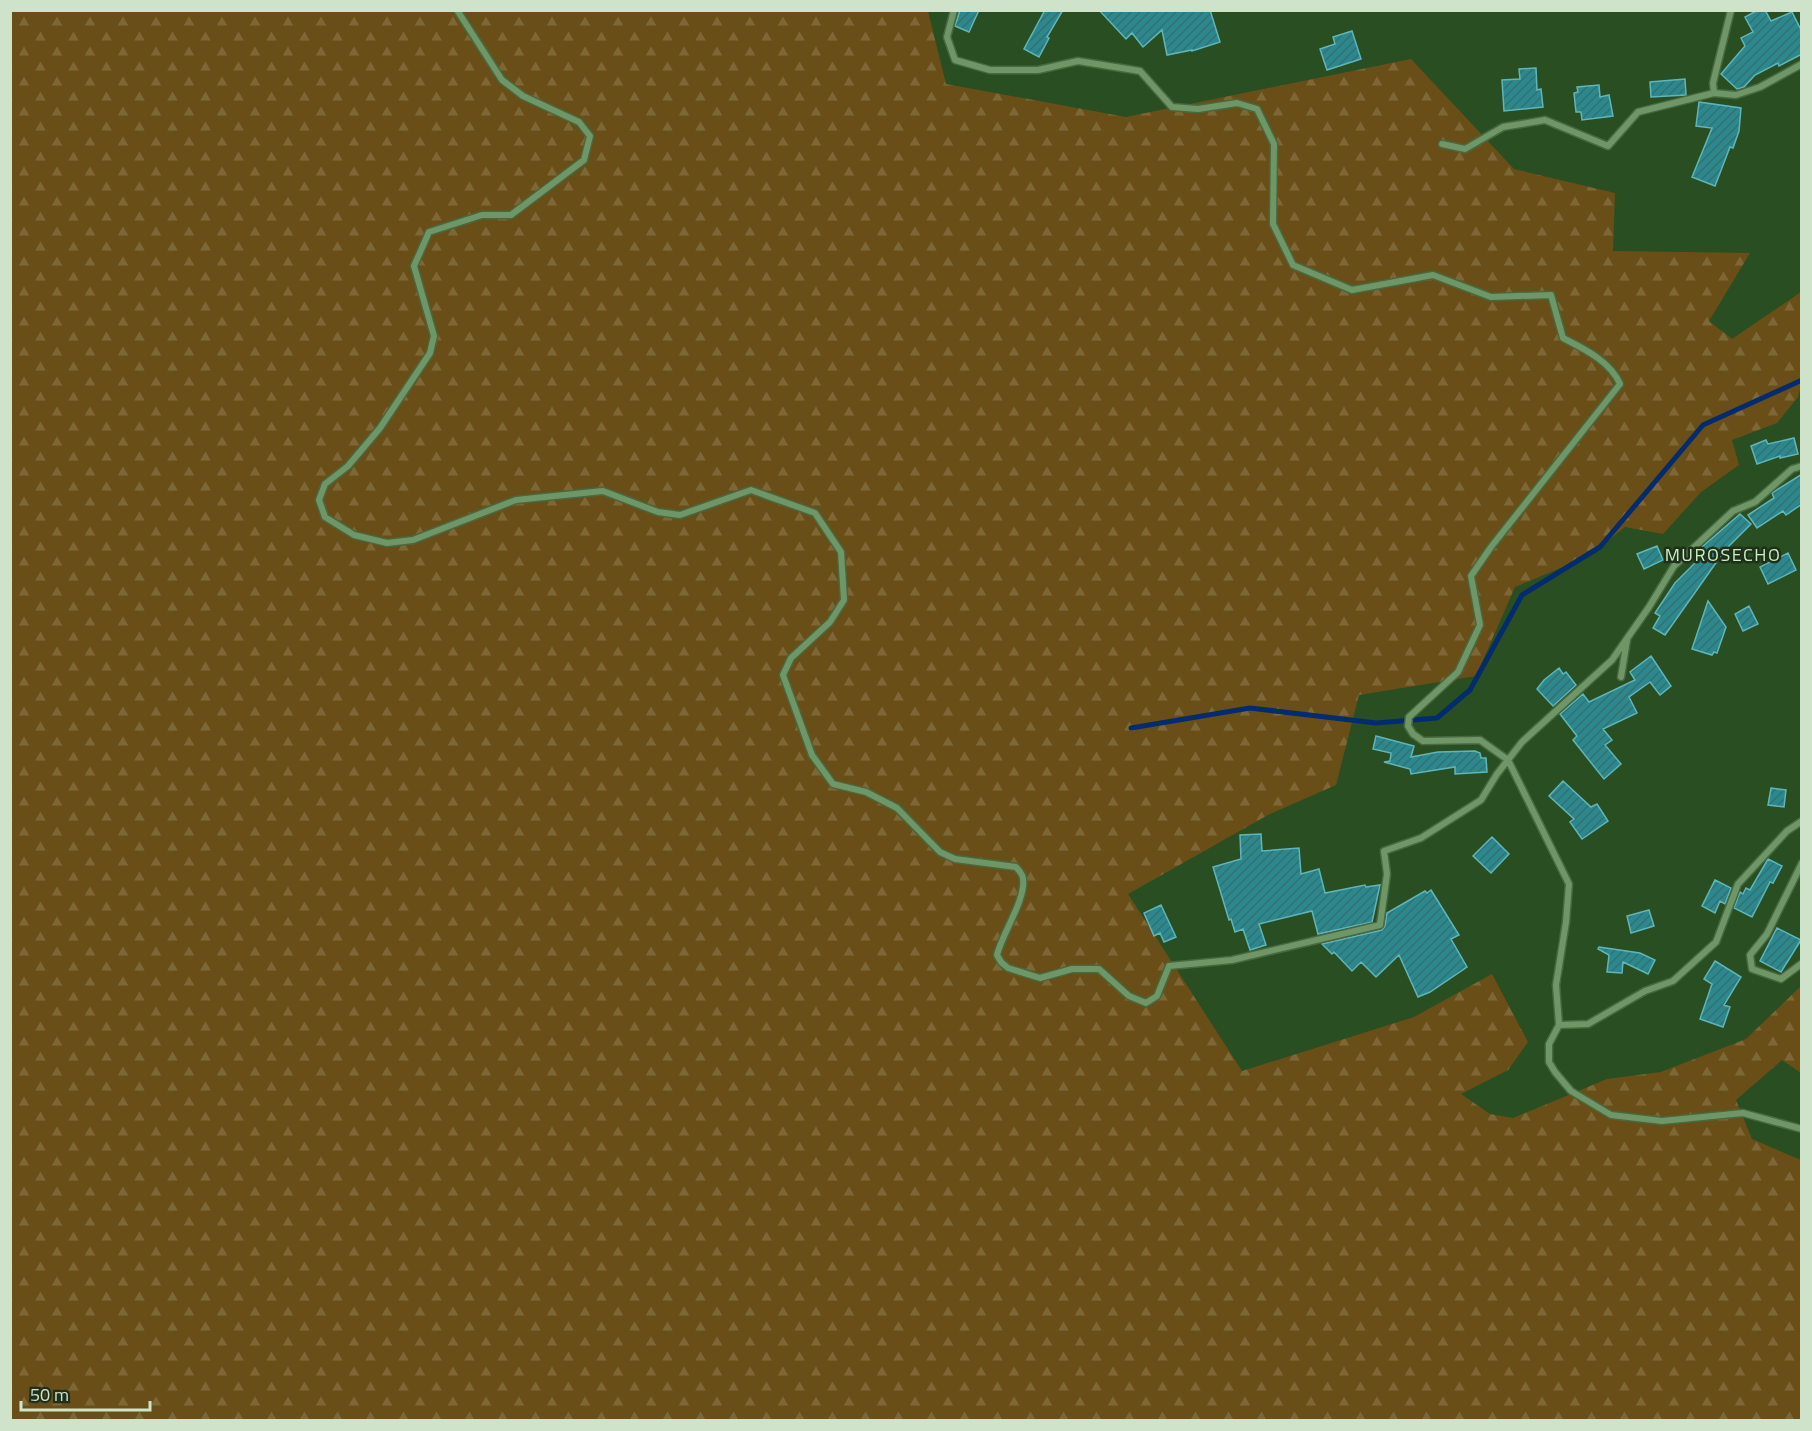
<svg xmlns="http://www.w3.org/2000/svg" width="1812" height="1431" font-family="'Titillium Web',sans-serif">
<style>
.forest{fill:url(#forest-firs)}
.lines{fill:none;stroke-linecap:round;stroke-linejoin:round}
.stream{stroke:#022c6f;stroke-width:5}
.building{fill:url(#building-hatch);stroke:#5fb6ba;stroke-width:1.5}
.street-casing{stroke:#486840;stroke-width:9}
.street{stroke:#6e9666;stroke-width:6}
.labels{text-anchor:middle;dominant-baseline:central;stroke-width:5;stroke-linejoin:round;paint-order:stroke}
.neighbourhood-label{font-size:18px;letter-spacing:1.5px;fill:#c6f1bd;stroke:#1f2f1b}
</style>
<defs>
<pattern id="forest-firs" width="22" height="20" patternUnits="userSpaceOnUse" patternTransform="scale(1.5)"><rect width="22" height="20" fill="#6a4e17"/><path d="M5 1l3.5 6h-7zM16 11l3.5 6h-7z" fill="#7e6737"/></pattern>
<pattern id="building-hatch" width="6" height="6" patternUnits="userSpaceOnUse" patternTransform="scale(1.5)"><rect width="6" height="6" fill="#2d888d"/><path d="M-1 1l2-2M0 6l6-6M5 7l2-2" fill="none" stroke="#337071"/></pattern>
</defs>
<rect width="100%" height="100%" fill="#294e21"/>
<!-- forest -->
<path class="forest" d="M10,11H928L946,84L1126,117L1411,59L1514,169L1615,193L1613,251L1750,253L1709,321L1732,339L1801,292L1802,381L1798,397L1777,423L1732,440L1739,465L1701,492L1663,534L1625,527L1587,557L1515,587L1476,676L1359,695L1336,785L1268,815L1128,894L1242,1071L1414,1017L1492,974L1528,1042L1508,1070L1461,1094L1490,1114L1513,1118L1607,1079L1661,1072L1746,1039L1801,986V1073L1782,1060L1736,1100L1752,1139L1801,1160V1420H11Z"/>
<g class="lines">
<!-- stream -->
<path class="stream" d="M1131,728L1250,708L1376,723L1437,718L1470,690L1522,595L1600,547L1703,425L1802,380"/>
</g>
<!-- building -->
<path class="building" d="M960,10H979L969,32L955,26Z
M1045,10H1063L1047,37L1049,38L1039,57L1024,49Z
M1099,10H1210L1220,42L1192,51V50L1167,55L1162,30L1143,47L1132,33L1126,39Z
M1758,10H1765L1771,21L1792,12L1802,32V54L1779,66L1778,63L1755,75L1744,87L1737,89L1721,74L1745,46L1741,38L1753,32L1745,17Z
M1352,31L1361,59L1327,70L1320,49L1335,44L1333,37Z
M1536,68L1537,90L1541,89L1543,107L1504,111L1502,80L1520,79L1519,69Z
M1685,79L1686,95L1651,97L1650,82Z
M1599,85L1600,97L1609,95L1613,116L1582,120L1581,112H1576L1574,93L1578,92L1577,87Z
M1699,102L1741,108L1739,131L1733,148L1730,147L1715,186L1692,177L1712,128L1696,126Z
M1794,438L1798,454L1780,458V456L1757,464L1751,446L1766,440L1768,444Z
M1802,474V504L1786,515L1783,511L1757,528L1748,515L1774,498L1772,493Z
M1740,514L1751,524L1725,550L1665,635L1653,628L1660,616L1655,613L1675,583L1700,558L1695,553Z
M1657,546L1663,560L1644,569L1637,554Z
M1788,553L1796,570L1768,584L1760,567Z
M1708,601L1726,627L1717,653L1714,652L1712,655L1692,649Z
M1749,606L1758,624L1743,631L1735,614Z
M1651,656L1671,686L1660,695L1650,682L1629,697L1637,713L1603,729L1612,740L1605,745L1621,764L1604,779L1573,740L1577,736L1560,714L1583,694L1589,702L1635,680L1630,672Z
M1559,668L1563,674L1566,672L1576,685L1553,706L1537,689L1544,680Z
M1376,736L1414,746L1411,757L1438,752L1475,751L1480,753L1481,758H1486L1487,772L1455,774V767L1411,774L1410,769L1384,762L1390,761L1391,753L1373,749Z
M1563,781L1591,807L1597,804L1608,821L1582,839L1570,822L1574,819L1549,796Z
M1771,788L1786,790L1784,807L1768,805Z
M1261,834L1262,851L1299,848L1301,874L1319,869L1325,893L1365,885L1366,887L1380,885L1372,922L1318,934L1312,911L1259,924L1266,945L1250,950L1243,929L1235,932L1231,919L1229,920L1213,867L1241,859L1240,835Z
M1492,837L1509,854L1491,873L1473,856Z
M1768,859L1782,866L1773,883L1770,882L1752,917L1734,908L1740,892L1743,894L1746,888L1750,890Z
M1715,880L1731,888L1725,904L1720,901L1715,913L1702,906Z
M1431,890L1459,935L1451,939L1467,967L1430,992L1418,997L1399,955L1376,977L1361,962L1352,971L1334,952L1332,954L1322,944L1382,930L1385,926L1387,913L1425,891L1427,893Z
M1161,905L1176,937L1164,942L1160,933L1154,936L1144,913Z
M1649,910L1654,926L1631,933L1627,916Z
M1777,928L1801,940L1781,972L1760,961Z
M1599,947L1640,953L1655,960L1648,974L1623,962L1622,973L1607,972L1609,955L1598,949Z
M1715,961L1741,977L1724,1005L1730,1007L1723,1027L1700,1019L1712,984L1704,979Z"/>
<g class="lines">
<defs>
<path id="street" d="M457,10L502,80L523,96L579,122L590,136L584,160L511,215H482L429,232L414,266L434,336L430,353L380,428L348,466L325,484L319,500L325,517L354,535L387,543L413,540L516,500L603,491L658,512L680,515L751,490L815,513L841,552L844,600L830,622L791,658L783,675L812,755L833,784L866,792L897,808L940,852L955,859L1016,867C1019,871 1023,874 1023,879C1026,899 1002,934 997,955L1001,962L1008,968L1040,978L1072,969H1099L1129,996L1146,1003L1157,996L1169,966L1232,960L1380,925L1387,874L1384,851L1421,838L1481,800L1497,774L1522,742L1612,660L1649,607L1674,566L1733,511L1755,502L1792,469L1802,466
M954,10L947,37L955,60L990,70H1038L1078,61L1140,71L1172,107L1198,109L1237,103L1257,109L1274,144L1273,224L1293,265L1352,290L1433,275L1491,297L1551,295L1563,338C1584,349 1610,361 1620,384L1491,547L1471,576L1480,625L1458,672L1409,717L1408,726L1413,734L1423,741L1480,740L1508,760L1569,884L1566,922L1556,985L1559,1025L1549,1044V1062L1555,1072L1571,1091L1611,1115L1662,1121L1743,1113L1802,1129
M1714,93L1713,83L1731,10
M1442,144L1465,149L1503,127L1545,120L1608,146L1638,112L1714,93L1736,95L1760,87L1802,64
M1621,677L1627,640
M1801,964L1781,979L1752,969L1750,955L1767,934L1802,863
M1559,1025L1588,1024L1645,991L1673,981L1716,942L1738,884L1787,831L1802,821"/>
</defs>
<!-- street casing -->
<use href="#street" class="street-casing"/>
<!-- street -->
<use href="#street" class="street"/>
</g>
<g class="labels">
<!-- neighbourhood labels -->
<g class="neighbourhood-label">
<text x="1723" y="554">MUROSECHO</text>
</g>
</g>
<!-- border -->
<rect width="1812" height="1431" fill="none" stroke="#cee3c9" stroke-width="24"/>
<!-- scale -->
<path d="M21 1401v9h129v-9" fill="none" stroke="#cee3c9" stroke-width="3"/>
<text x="30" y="1401" font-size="18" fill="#cee3c9" stroke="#1f2f1b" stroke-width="4.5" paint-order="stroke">50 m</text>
</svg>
